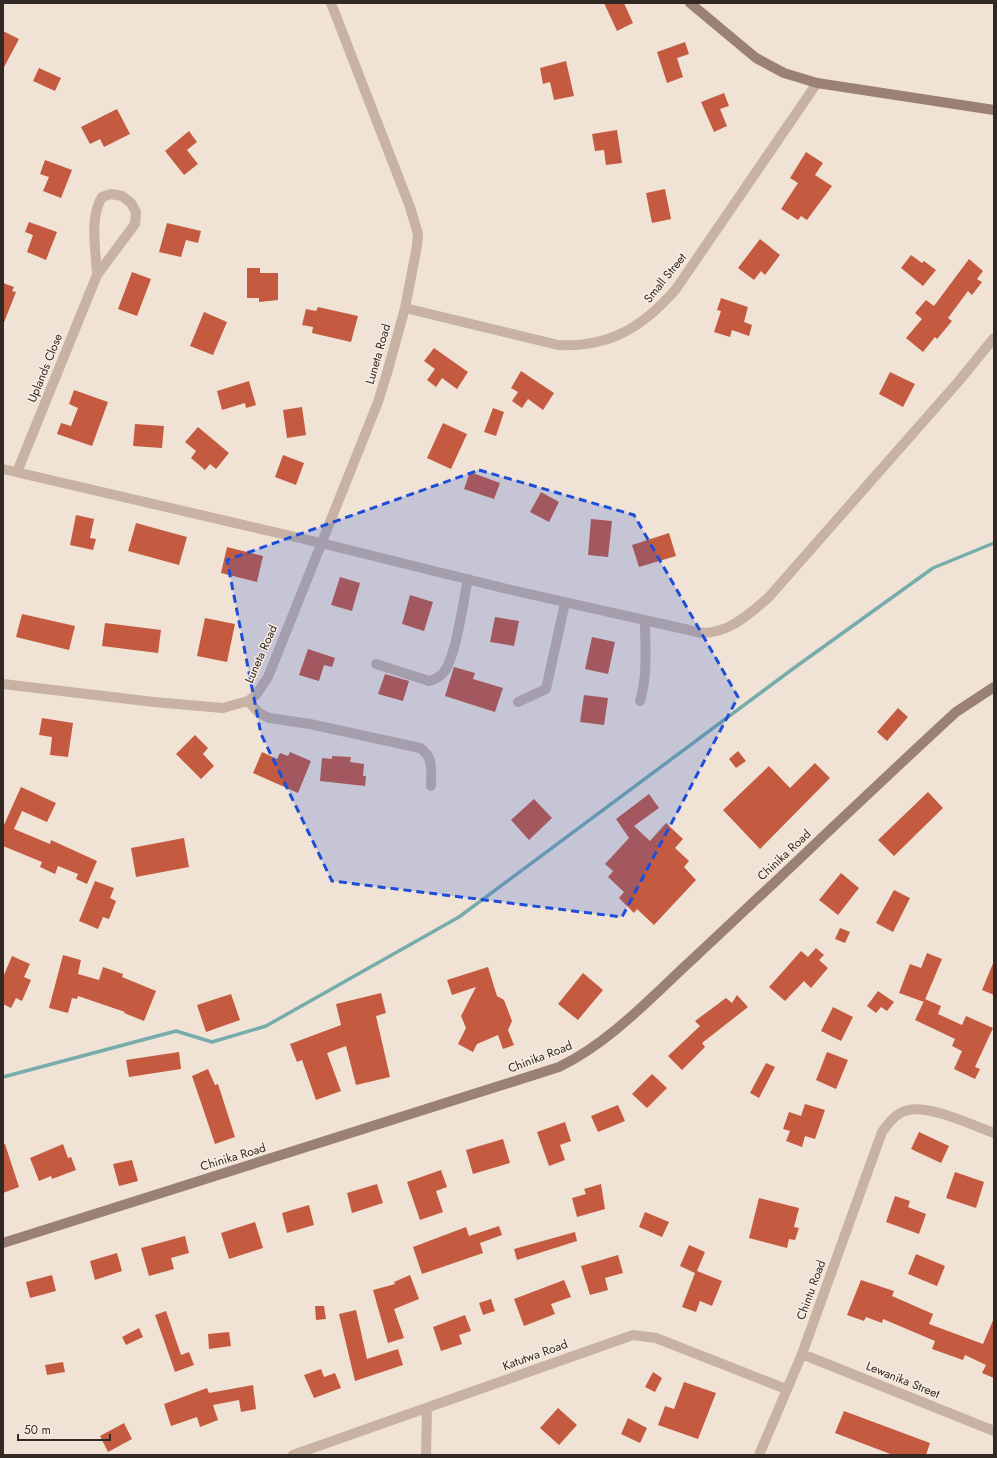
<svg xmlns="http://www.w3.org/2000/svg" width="997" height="1458" font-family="Jost,sans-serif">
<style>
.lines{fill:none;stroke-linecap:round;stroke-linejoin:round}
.stream{stroke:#76acac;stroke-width:3.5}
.building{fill:#c45b40}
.street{stroke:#c7b2a3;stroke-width:10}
.secondary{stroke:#9b8175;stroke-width:10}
.marked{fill:#1d4ed8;fill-opacity:0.2;stroke:#1d4ed8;stroke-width:3;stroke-dasharray:8 5;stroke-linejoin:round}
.labels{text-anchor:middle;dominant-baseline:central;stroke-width:3;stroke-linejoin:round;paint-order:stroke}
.street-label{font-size:12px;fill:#322925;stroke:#f8ede2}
</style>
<rect width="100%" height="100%" fill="#f0e3d6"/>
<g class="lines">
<!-- stream -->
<path class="stream" d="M3,1077L176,1031L212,1042L266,1026L459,917L794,668L933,568L994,543"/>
</g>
<!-- building -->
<path class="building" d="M604,3H624L633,23L617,31Z
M3,31L19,39L3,69Z
M685,42L689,54L677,58L683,77L667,83L657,52Z
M566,61L574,96L554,100L550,82L543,84L540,68Z
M39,68L61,78L55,91L33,81Z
M724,93L729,106L720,109L727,126L714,132L701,102Z
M117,109L130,134L104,147L100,139L90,144L81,127Z
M617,130L622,163L606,165L604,150L595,151L592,134Z
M189,131L197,142L187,150L198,164L184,175L165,151Z
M806,152L823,163L815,175L832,186L807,220L801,216L798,220L781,209L798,183L790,178Z
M45,160L72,170L61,198L43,191L49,177L40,174Z
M665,189L671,219L652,223L646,193Z
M29,222L57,232L46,260L27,252L33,235L25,232Z
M167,223L201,231L198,243L186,240L181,257L159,252Z
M760,239L780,255L765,275L761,271L754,280L738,268Z
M911,255L922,263L924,261L936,270L923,286L901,268Z
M969,259L983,271L977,279L982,282L972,295L968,291L948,318L952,321L937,339L935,337L923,352L906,338L922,319L915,313L926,300L934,306Z
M247,268H260V273H278V300L259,302V298H247Z
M132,272L151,279L137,316L118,309Z
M3,283L14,287L12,291L16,292L3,325Z
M721,298L748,307L744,322L752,325L749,336L732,330L730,337L714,332L721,311L717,310Z
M318,307L358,316L351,342L312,333L313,327L302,325L306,309L316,311Z
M204,312L227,322L213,355L190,346Z
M434,348L468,372L457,389L442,378L436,387L427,380L435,369L424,361Z
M521,371L554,393L543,410L528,399L522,408L512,401L518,392L511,388Z
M890,372L915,384L903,407L879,394Z
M249,381L256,405L246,408L245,403L222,410L217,391Z
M74,390L108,402L92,446L57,434L61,423L71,426L78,408L69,404Z
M302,407L306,435L287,438L283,410Z
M493,408L504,412L496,436L484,432Z
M443,423L467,434L451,469L427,458Z
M135,424L164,426L162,448L133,446Z
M198,427L229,453L216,469L210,464L205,470L191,458L196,451L185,442Z
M283,455L304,463L296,485L275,477Z
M470,472L500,483L494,499L464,489Z
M541,492L559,502L549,522L530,512Z
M76,515L94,519L90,538L96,539L93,550L70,545Z
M591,519L612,521L608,557L588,555Z
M136,523L187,537L179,565L128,551Z
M669,533L676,556L639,567L632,545Z
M227,547L263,556L257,582L221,573Z
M340,577L360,583L352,611L331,605Z
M410,595L433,602L424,631L402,624Z
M22,614L75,626L69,650L16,637Z
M495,617L519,621L514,646L490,642Z
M205,618L235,624L227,662L197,656Z
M105,623L161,630L158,653L102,646Z
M592,637L615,642L608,674L585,669Z
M308,649L335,658L332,667L324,665L319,681L299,675Z
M454,667L475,673L473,679L503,688L495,712L445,696Z
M385,674L409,681L403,701L378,694Z
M584,695L608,698L604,725L580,722Z
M898,708L908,717L887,741L877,732Z
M42,718L73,723L68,757L50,755L52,737L39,735Z
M195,735L208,748L203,754L214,766L201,779L176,754Z
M738,751L746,761L736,768L729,759Z
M262,752L277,759L280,753L288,756L290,752L311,761L298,793L253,773Z
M332,756L351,757L350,762L364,764L363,776H366L365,786L320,781L322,758L332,759Z
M815,763L830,778L760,849L723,810L769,766L790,788Z
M21,787L56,803L47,822L22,811L14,829L50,844L51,840L97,861L87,884L76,879L78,874L58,866L55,874L40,867L42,862L3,846V827Z
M928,792L943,808L894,856L878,840Z
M649,794L659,808L634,826L650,841L666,823L683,839L675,848L689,861L684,867L696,880L654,925L637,909L634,913L619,898L624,892L608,877L613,871L605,864L629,838L616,819Z
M534,799L552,818L529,840L511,820Z
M184,838L189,867L136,877L131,848Z
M841,873L859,888L838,915L819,900Z
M95,881L114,888L110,898L116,901L109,919L103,917L98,929L79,921Z
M894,890L910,898L893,932L876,923Z
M840,928L850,932L845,943L835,939Z
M816,948L824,955L819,960L828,968L811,988L804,981L785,1001L769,987L801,951L808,957Z
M927,953L942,959L924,1002L899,993L910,964L921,968Z
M63,955L81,960L78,974L99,980L103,967L123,974L122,977L156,991L144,1021L124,1013L125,1012L78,996L77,999L72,998L68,1013L49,1008Z
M12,956L30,964L24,977L31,980L22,1001L16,998L11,1008L3,1004V977Z
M994,961V995L982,990Z
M488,967L497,996L504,1000L512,1021L508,1030L514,1045L503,1049L498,1035L477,1044L473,1052L458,1044L466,1028L461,1016L476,987L452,995L447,980Z
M583,973L603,990L578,1020L558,1004Z
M878,991L894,1002L887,1011L881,1007L876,1013L867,1006Z
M381,993L386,1013L376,1016L390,1077L356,1085L346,1046L327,1053L341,1091L316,1100L302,1060L297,1062L290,1044L341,1025L336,1004Z
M231,994L240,1020L206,1032L197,1005Z
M737,995L748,1007L702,1043L705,1047L682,1070L668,1056L700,1026L695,1021L726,998L732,1003Z
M925,999L941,1006L938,1014L962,1025L966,1016L993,1028L975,1067L980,1069L975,1079L954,1069L962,1051L952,1046L955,1039L915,1020Z
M833,1007L853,1017L841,1041L821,1031Z
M179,1052L181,1069L129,1077L126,1060Z
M827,1052L848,1060L836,1089L816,1080Z
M766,1063L775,1067L759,1098L750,1093Z
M208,1069L215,1085L218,1084L235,1137L215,1144L192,1076Z
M652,1074L667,1088L647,1108L632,1094Z
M805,1104L825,1110L815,1139L805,1136L802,1147L786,1141L790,1131L783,1129L789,1112L801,1116Z
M618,1105L625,1121L598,1132L591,1116Z
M565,1122L571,1141L560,1145L565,1160L549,1166L537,1132Z
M919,1132L949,1146L941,1163L911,1149Z
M503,1139L510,1163L473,1174L466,1150Z
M3,1144H5L19,1187L3,1193Z
M63,1144L68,1158L71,1157L76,1170L52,1179L51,1176L39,1181L30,1158Z
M132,1160L138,1181L119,1186L113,1164Z
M441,1170L447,1187L436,1191L443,1212L420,1220L407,1182Z
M955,1172L984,1182L976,1208L946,1198Z
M377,1184L383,1203L352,1213L347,1193Z
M601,1184L605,1209L577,1217L572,1198L586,1194L584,1189Z
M895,1196L910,1201L908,1207L926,1214L919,1234L886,1222Z
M759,1198L799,1208L794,1227L799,1228L795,1240L789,1239L787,1248L749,1238Z
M309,1205L314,1225L287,1233L282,1213Z
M645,1212L669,1222L662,1237L639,1227Z
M255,1222L263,1248L229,1259L221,1233Z
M499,1226L502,1235L480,1243L483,1253L422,1274L413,1247L466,1227L469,1236Z
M575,1232L577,1241L517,1260L514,1249Z
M185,1236L189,1253L171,1258L174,1269L149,1276L141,1248Z
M689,1245L705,1252L697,1271L722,1281L712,1306L700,1301L696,1312L682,1307L695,1273L680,1266Z
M117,1253L122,1271L95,1280L90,1261Z
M916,1254L945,1266L937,1286L908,1274Z
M618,1255L623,1273L605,1278L608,1290L590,1295L581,1266Z
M52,1275L56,1291L30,1298L26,1282Z
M410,1275L419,1299L394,1309L404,1338L388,1343L373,1290L395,1284L394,1282Z
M564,1280L571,1297L551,1304L555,1314L524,1326L514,1299Z
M861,1280L894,1291L892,1296L933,1314L929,1324L983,1344L994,1318V1378L982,1373L986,1365L965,1355L963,1360L932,1349L935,1341L883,1319L882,1323L866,1317L864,1321L847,1315Z
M491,1299L495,1311L483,1315L479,1303Z
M315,1306H324L326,1319L316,1320Z
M356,1310L367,1359L398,1349L403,1365L355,1381L339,1314Z
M166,1311L181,1355L189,1352L194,1365L175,1372L155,1315Z
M465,1315L471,1331L459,1335L462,1344L441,1351L433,1327Z
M139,1328L143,1337L126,1345L122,1337Z
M229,1332L231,1346L209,1349L208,1334Z
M63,1362L65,1372L47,1375L45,1365Z
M321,1369L324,1377L335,1373L341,1388L314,1398L304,1375Z
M653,1372L662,1378L655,1392L645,1387Z
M684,1382L716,1393L698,1439L658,1425L665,1406L674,1409Z
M253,1385L256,1409L241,1412L239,1400L213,1405L218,1420L200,1427L197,1417L171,1426L164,1404L207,1388L209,1393Z
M558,1408L577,1425L559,1445L540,1428Z
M844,1411L930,1443L926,1455H893L835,1433Z
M628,1418L647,1428L640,1443L621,1434Z
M124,1423L132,1439L108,1452L100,1436Z"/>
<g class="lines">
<!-- street -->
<path class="street" d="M405,308L558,345C609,348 643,327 676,289L817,83
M3,469L321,543L507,589L702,633C729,633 748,615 768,598L958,382L994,338
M17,472L97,275L135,224L136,212L131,203L122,196L111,194L102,197C89,218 96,250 97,275
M376,664L429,681C437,679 442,676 446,669C457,650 463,602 468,579
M3,684L154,702L223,708L248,701L256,695L268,677L378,402L387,373L405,308L417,246L418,234L410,207L331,3
M248,701L259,713L269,718L310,724L420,748C434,757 431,771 431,786
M640,701C648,675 645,647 645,621
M518,702L546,689L565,603
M802,1354L994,1431
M293,1455L633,1335L656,1338L786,1389
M426,1455L427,1408
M759,1455L802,1354L882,1132C888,1124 895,1114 905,1111C926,1103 972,1125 994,1133"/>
<!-- secondary -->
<path class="secondary" d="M690,3L756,58L784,73L817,83L994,110
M3,1243L559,1067C611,1042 652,996 695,957C782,876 868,793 956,712L994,687"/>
</g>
<!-- marked area -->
<path class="marked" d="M479,470L634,515L738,697L622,917L332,881L261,734L227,560Z"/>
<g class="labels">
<!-- street labels -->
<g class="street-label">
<text transform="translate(665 278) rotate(-51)">Small Street</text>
<text transform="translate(378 354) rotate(-74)">Luneta Road</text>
<text transform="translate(45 368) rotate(-68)">Uplands Close</text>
<text transform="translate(261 654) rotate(-66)">Luneta Road</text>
<text transform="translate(784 855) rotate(-43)">Chinika Road</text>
<text transform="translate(540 1057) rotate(-21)">Chinika Road</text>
<text transform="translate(233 1157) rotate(-17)">Chinika Road</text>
<text transform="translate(811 1290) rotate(-70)">Chintu Road</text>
<text transform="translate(535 1355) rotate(-20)">Katutwa Road</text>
<text transform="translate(903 1380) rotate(22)">Lewanika Street</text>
</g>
</g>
<!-- border -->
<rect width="997" height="1458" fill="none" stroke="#322925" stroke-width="8"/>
<!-- scale -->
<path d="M18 1434v6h92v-6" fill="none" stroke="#322925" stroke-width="2"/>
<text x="24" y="1434" font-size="12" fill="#322925" stroke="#f8ede2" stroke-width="3" paint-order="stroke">50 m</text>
</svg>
